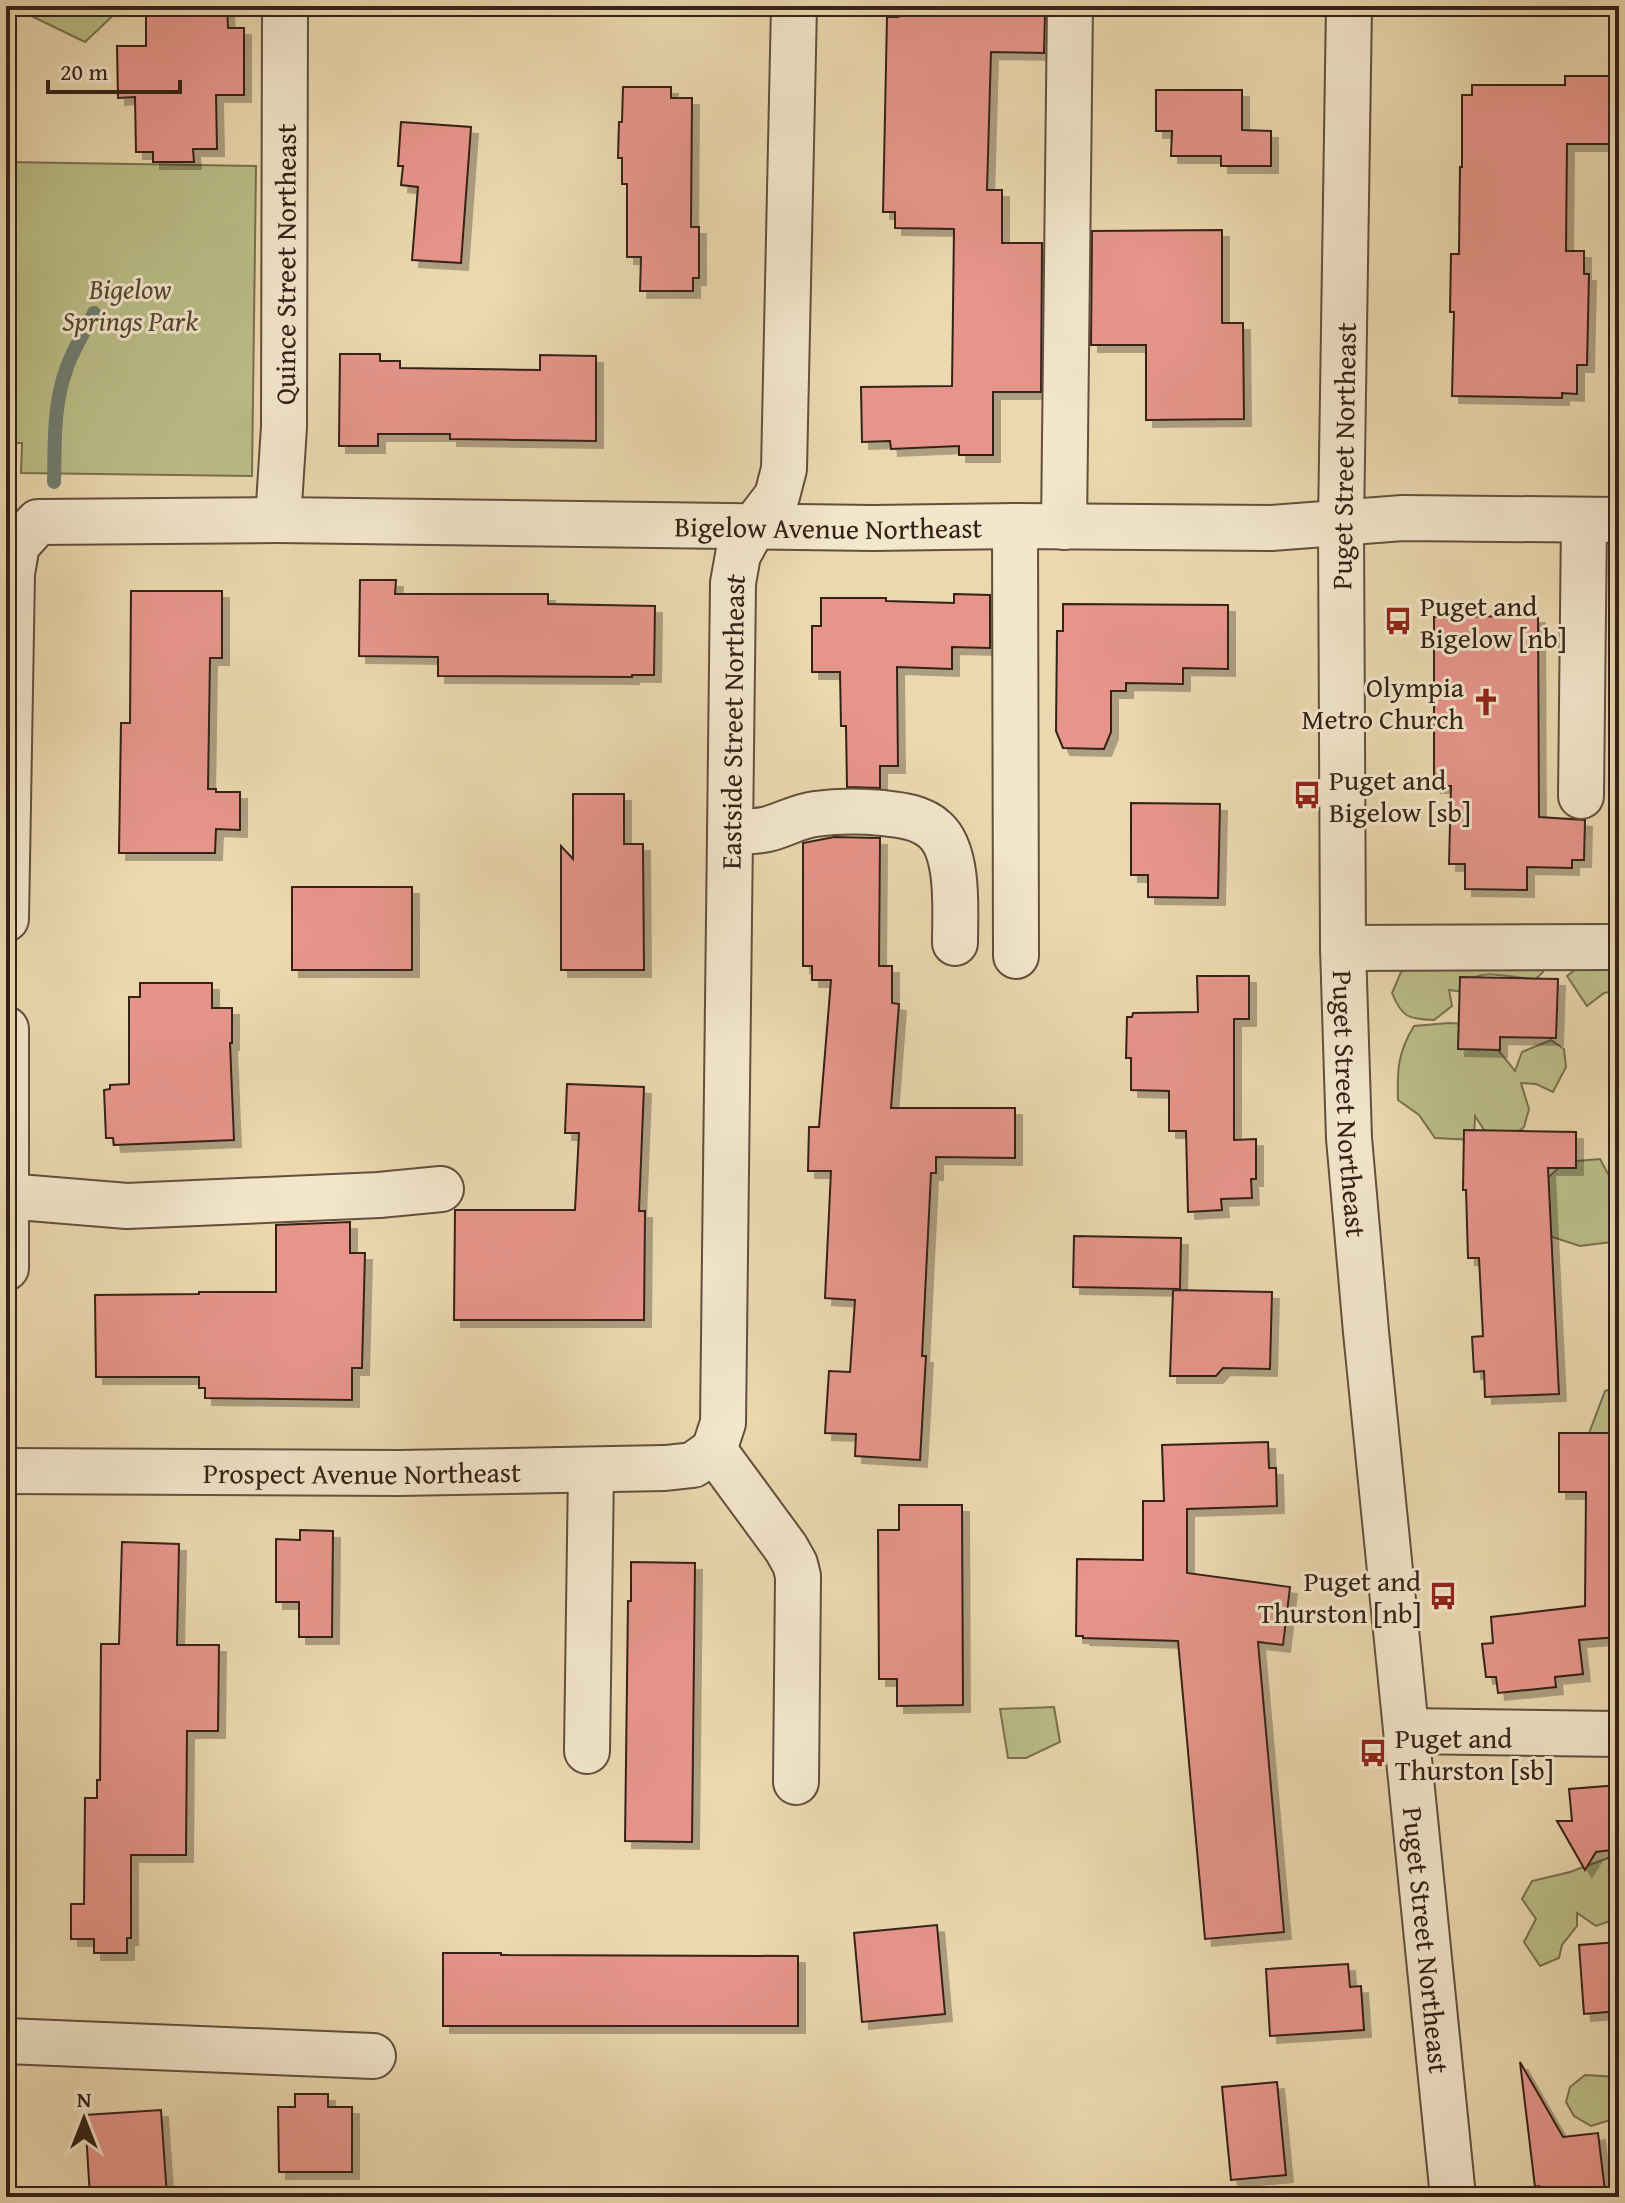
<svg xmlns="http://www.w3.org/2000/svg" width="1625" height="2203" font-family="'Gentium Book Plus',serif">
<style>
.green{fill:#bbbe88;stroke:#787050;stroke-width:2}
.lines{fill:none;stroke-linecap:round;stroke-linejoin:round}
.stream{stroke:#707d6f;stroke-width:14}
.building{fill:#e7958b;stroke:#352118;stroke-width:2;filter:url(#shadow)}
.minor-casing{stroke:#624f3e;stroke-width:48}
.minor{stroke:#f2e6cb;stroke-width:44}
.labels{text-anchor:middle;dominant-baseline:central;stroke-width:6;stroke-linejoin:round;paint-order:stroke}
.street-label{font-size:28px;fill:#352118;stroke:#f2e6cb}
.park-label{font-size:28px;font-style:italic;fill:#564834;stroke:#f2e6cb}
.poi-label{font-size:28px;fill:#352118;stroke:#f2e6cb;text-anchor:start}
</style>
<defs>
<filter id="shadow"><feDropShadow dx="7" dy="7" stdDeviation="0" flood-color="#0004"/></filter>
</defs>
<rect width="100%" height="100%" fill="#ebd8af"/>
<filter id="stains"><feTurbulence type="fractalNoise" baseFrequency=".0025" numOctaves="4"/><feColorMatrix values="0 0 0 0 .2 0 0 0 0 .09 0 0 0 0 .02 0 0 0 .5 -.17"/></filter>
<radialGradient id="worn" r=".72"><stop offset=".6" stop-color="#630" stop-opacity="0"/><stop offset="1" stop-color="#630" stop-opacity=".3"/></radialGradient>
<!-- green -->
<path class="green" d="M18,6H123L85,42L19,10Z
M6,162L256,166L252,476L21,473L22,443H6Z
M1619,958V990L1604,993L1587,1006L1567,976L1585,962Z
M1541,964L1543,972L1536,979C1518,979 1484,968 1470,980C1468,982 1465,989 1463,992L1449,990L1452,1006L1434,1020C1409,1019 1402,1018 1392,993L1401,972L1412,966Z
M1449,1023L1478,1025L1515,1071L1522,1052L1551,1040L1564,1049L1566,1067L1553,1092L1536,1084L1521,1083L1529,1109L1524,1127L1509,1139H1490L1475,1116L1474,1140L1435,1138L1419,1115L1398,1100C1397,1070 1398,1052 1414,1026Z
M1600,1159L1619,1194V1241L1580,1246L1540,1233L1538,1187L1565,1162Z
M1616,1387L1619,1388V1434L1588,1436L1605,1391Z
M1054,1707L1060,1742L1026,1758H1008L1000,1709Z
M1619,1854V1918L1596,1926L1577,1913V1926L1562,1945L1559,1958L1540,1966L1524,1942L1536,1919L1522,1899L1532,1881L1570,1872Z
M1585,2075L1619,2077V2120L1607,2121L1591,2126L1574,2116L1566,2102L1570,2087Z"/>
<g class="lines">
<!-- stream -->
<path class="stream" d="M54,482C55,444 53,406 66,370C72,351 85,331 94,313"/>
</g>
<!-- building -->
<path class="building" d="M146,6H227L228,28H244V95H216L217,149H193L194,162H153V152H136L135,97L118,98L117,46H146Z
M898,8L1045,12L1044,53L991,52L987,190H1002V243H1042L1041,392H993V455H959V446L891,449L890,441L862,442L861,387L952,386L954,229L895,228V212H883L887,17H898Z
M1565,76H1611L1610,144H1567L1566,251H1584V274H1589L1587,365H1577V394L1562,393V398L1452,396L1454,312H1450L1451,254H1459L1460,167H1462V95H1472V85H1565Z
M623,87H671V98H692L691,227H699V278H693V291H640L641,257H627V184H622V158H618L619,122H622Z
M1156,90H1242V130L1271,131V166H1221V156H1171L1172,131H1156Z
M401,122L471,127L461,263L412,260L418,187L401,185L403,166H398Z
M1222,230V323H1243L1244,419L1146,420V345H1091L1092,231Z
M340,354H380V361H400V368L540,370V355L596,356V441L450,439V434H378V446H339Z
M360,580H396L395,594H548V604L655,606L654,675H632V677L438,676V657L359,656Z
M131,591H222V658H210L208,789H216V792H240V830L216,829L215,853H119L121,723H130Z
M954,594L990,595V648L952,647V669L897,667L898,766H880V788L847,787L846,726H841L840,672H812V626H821V598H886V601L954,603Z
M1063,604L1228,605V669L1183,668V684L1126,683V691H1111V732L1104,749L1063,748L1056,731L1057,631H1063Z
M1538,616L1539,817L1585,820L1584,860H1572V868L1527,867V890L1465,889V864H1449L1451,786H1434V617Z
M573,794H624V844H643L644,970H561V846L573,859Z
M1131,803L1220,804L1218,898L1148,897V875H1131Z
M834,837L880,838L879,966H892V1003L899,1004L891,1108H1015V1158L936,1157V1173H931L922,1356H926L920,1460L855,1456L856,1434L825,1433L829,1371L850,1372L855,1300L825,1298L831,1171H808L809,1127H819L831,980H812V966H803V843Z
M292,887H412V970H292Z
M1197,976H1249V1019H1234V1140L1256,1139V1179H1251L1252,1198L1221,1199L1222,1210L1188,1212L1186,1131H1169V1091L1131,1090V1058H1126L1127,1017H1132L1133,1013L1198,1012Z
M1460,977L1558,979L1556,1038L1500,1037V1050L1458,1049Z
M140,983H212V1008H232V1043H230L234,1140L114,1145L113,1138H106L104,1090L110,1089V1085L129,1084V997H140Z
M567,1084L644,1087L639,1211H645L644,1320H454L455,1210H575L579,1133H565Z
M1464,1130L1576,1132V1168H1548L1559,1394L1485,1397L1484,1371L1474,1372L1472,1337L1483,1336L1479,1258H1468L1466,1190H1463Z
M350,1222V1253H365L362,1368H352V1400L205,1398V1388H199V1377H96L95,1295L199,1294V1292H276V1225Z
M1074,1236L1181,1238L1180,1289L1073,1287Z
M1173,1290L1272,1292L1270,1369L1223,1368L1216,1376H1170Z
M1559,1433H1619V1637L1579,1640L1583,1674L1555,1677L1556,1687L1498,1693L1496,1677H1486L1482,1644L1493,1643L1491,1617L1585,1606L1586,1492H1559Z
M1268,1442L1269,1468H1276L1277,1506L1187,1509V1573L1290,1587L1283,1645L1258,1642L1284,1932L1205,1939L1178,1641L1083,1638V1636H1076L1077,1559L1143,1560V1501H1164L1162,1445Z
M899,1505H962L963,1705L897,1706V1679H879L878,1530H899Z
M300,1530L333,1531L332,1637H299V1602H276V1539L300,1540Z
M122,1542L179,1544L177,1645H219L218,1731H187L186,1855H131V1938H127V1953H94V1939H71V1904H84L85,1798H97V1780H100L101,1644H119Z
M631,1562L695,1563L692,1842L625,1841L628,1601H631Z
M1619,1785V1849L1596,1852L1585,1870L1557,1821H1572L1569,1789Z
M937,1925L945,2014L862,2022L854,1933Z
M1619,1942V2011L1584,2014L1579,1945Z
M443,1953H501V1955L798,1956V2026H443Z
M1348,1964L1350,1987L1361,1986L1364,2030L1270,2036L1266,1969Z
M1520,2062L1563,2137L1598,2133L1605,2191L1590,2197H1540L1539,2186L1535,2187Z
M1277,2082L1286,2175L1231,2180L1222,2087Z
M295,2094H328V2107H352V2172H279L278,2107H295Z
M161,2110L167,2197H90L85,2115Z"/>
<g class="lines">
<defs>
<g id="minor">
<path id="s1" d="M1349,6L1341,523L1343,948L1349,1138L1366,1332L1453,2197"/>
<path id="s2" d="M278,520L284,427L285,6"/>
<path d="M1015,526L1016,956"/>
<path d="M1064,527L1070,6"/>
<path d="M1581,796L1584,520"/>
<path d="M730,832C742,831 756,832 768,829C783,825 799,816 815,814C837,811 861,811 883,813C901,815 921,817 935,830C960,852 955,913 955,943"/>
<path id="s3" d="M6,919L12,573L17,545L38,522L278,520L873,528L1015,526L1271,528L1403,518L1619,520"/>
<path d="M1343,948L1619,947"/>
<path d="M6,1029V1268"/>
<path d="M6,1196L127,1206L379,1195L441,1189"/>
<path id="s4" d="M714,1450L723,1423L733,583L738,555L754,526L777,496L784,469L794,6"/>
<path d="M714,1450L786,1548L795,1564L798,1576L796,1782"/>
<path id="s5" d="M6,1471L399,1473L665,1468L693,1465L714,1450"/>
<path d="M1407,1731L1619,1734"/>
<path d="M587,1751L591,1470"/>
<path d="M6,2041L373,2056"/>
</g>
</defs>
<!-- minor casing -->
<use href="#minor" class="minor-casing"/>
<!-- minor -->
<use href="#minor" class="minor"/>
</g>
<!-- icons -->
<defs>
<symbol id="bus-bare" viewBox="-9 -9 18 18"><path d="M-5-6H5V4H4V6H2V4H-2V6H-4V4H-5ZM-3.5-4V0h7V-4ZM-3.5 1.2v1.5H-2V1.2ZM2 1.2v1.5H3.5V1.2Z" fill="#8f2418" stroke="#f2e6cb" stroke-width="2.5" paint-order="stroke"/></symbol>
<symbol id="church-bare" viewBox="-9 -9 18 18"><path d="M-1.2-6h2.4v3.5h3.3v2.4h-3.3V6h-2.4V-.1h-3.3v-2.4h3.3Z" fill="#8f2418" stroke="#f2e6cb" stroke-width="2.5" paint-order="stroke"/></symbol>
</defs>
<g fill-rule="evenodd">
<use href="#bus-bare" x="1378" y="601" width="40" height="40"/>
<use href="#church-bare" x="1466" y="682" width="40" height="40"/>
<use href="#bus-bare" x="1287" y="775" width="40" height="40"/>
<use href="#bus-bare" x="1423" y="1576" width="40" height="40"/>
<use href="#bus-bare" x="1353" y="1733" width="40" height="40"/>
</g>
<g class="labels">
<!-- street labels -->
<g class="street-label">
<text stroke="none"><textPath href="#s2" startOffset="256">Quince Street Northeast</textPath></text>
<text transform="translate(1343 456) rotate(-89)">Puget Street Northeast</text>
<text stroke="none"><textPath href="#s3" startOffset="1196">Bigelow Avenue Northeast</textPath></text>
<text stroke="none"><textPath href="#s4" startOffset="730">Eastside Street Northeast</textPath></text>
<text stroke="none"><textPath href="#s1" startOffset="1098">Puget Street Northeast</textPath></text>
<text stroke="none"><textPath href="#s5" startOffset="356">Prospect Avenue Northeast</textPath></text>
<text stroke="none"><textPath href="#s1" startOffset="1938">Puget Street Northeast</textPath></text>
</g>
<!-- park labels -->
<g class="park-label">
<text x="130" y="288">Bigelow<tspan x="130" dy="32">Springs Park</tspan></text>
</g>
<!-- poi labels -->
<g class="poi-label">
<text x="1420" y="605">Puget and<tspan x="1420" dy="32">Bigelow [nb]</tspan></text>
<text x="1464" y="686" text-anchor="end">Olympia<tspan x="1464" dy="32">Metro Church</tspan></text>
<text x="1329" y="779">Puget and<tspan x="1329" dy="32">Bigelow [sb]</tspan></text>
<text x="1421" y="1580" text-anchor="end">Puget and<tspan x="1421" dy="32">Thurston [nb]</tspan></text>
<text x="1395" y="1737">Puget and<tspan x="1395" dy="32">Thurston [sb]</tspan></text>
</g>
</g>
<!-- margin -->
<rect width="1625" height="2203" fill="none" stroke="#ebd8af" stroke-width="32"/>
<rect x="8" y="8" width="1609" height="2187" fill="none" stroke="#352118" stroke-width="4"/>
<rect x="16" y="16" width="1593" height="2171" fill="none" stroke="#352118" stroke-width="2"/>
<!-- north arrow -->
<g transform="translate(84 2119)" stroke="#f2e6cb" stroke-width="6" paint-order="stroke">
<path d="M0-6L14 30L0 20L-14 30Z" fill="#352118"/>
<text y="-12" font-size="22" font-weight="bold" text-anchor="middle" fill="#352118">N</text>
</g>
<!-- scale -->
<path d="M48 80v12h132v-12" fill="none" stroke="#352118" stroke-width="4"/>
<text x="60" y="80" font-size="24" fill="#352118" stroke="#f2e6cb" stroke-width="6" paint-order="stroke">20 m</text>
<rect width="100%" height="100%" filter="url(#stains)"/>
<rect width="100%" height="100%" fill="url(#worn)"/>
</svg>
